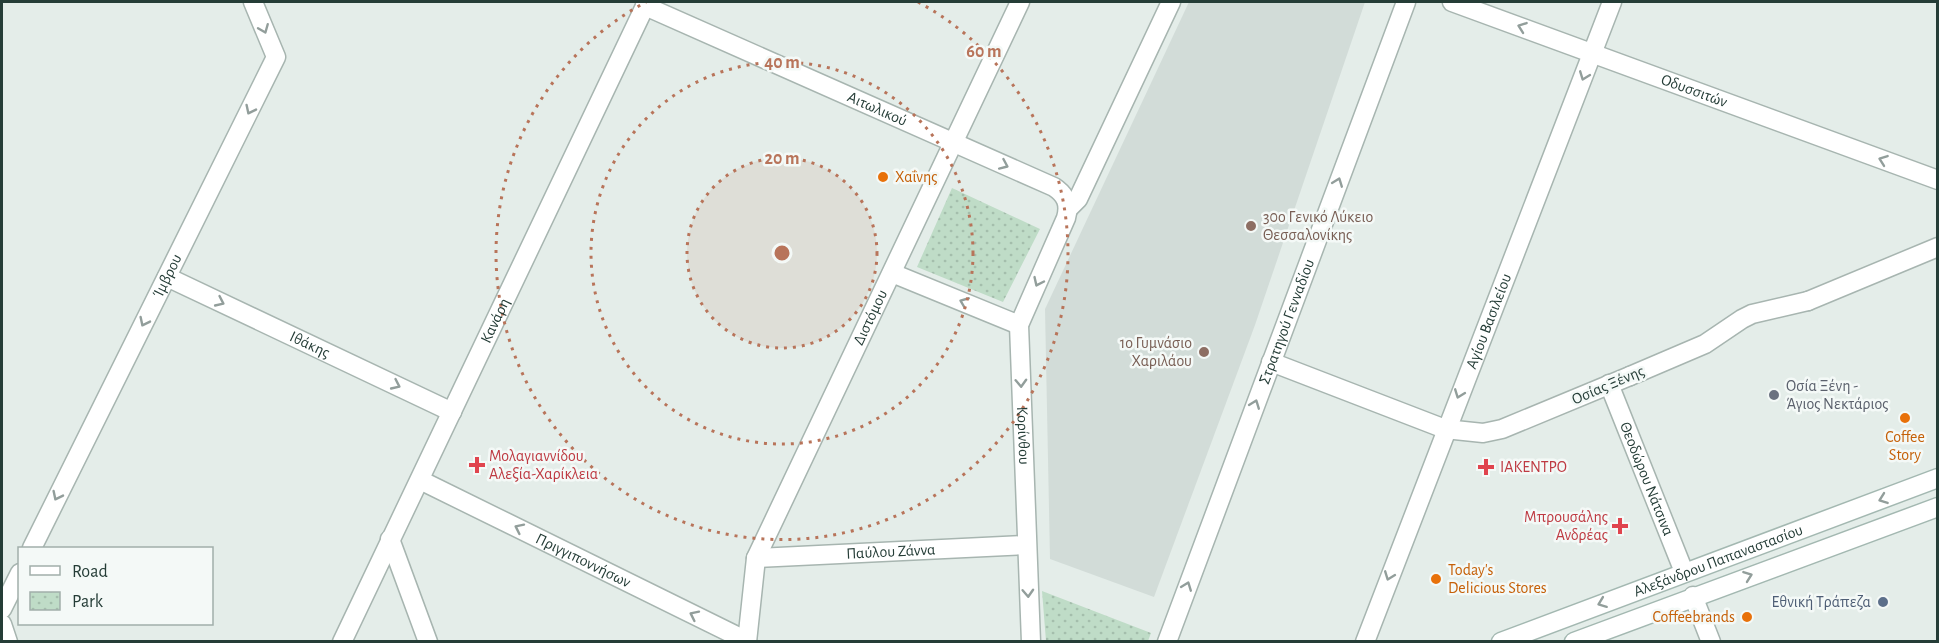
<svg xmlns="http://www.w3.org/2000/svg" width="1939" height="643" font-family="'Alegreya Sans',sans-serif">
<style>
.built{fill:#d2dcd8}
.park{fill:url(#park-dots)}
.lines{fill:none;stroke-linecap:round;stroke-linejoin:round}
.pedestrian-casing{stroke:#a7b5b0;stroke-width:21}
.minor-casing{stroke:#a7b5b0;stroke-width:21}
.tertiary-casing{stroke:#a7b5b0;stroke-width:21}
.secondary-casing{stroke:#a3b8b1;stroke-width:21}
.pedestrian{stroke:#fff;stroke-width:18}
.minor{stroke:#fff;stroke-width:18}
.tertiary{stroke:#fff;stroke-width:18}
.secondary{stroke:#fff;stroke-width:18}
.oneway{stroke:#929e9b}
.ring{fill:none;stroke:#b8745a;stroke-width:3;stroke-dasharray:3 6}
.food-dot{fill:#e8710a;stroke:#f4f9f7;stroke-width:2}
.education-dot{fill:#8d6e63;stroke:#f4f9f7;stroke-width:2}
.worship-dot{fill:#6b7280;stroke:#f4f9f7;stroke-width:2}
.health-dot{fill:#e0444e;stroke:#f4f9f7;stroke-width:2}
.service-dot{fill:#5c6f8a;stroke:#f4f9f7;stroke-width:2}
.labels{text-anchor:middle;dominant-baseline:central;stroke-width:5;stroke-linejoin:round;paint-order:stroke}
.street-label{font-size:16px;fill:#253d37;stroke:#f4f9f7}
.food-label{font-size:16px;fill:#c56008;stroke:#f4f9f7;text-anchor:start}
.education-label{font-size:16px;fill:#785e54;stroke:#f4f9f7;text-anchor:start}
.worship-label{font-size:16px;fill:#5b616d;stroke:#f4f9f7;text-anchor:start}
.health-label{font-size:16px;fill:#be3a42;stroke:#f4f9f7;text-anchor:start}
.service-label{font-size:16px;fill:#4e5e75;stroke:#f4f9f7;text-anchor:end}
.centre{fill:#b8745a;stroke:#f4f9f7;stroke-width:3}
.ring-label{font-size:18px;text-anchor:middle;font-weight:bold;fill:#b8745a;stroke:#f4f9f7;stroke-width:5;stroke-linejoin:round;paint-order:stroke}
</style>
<defs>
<pattern id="park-dots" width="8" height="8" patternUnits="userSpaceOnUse" patternTransform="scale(1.5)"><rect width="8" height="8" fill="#bfdcc7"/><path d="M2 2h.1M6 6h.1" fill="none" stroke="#a4beac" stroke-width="1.8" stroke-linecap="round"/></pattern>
</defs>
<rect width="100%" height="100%" fill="#e4ede9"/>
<!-- built -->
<path class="built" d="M1189,2H1365L1255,325L1154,597L1050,559L1045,309Z"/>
<!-- park -->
<path class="park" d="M952,188L1040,229L1003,302L917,267Z
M1042,591L1151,633L1148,641H1046Z"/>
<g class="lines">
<defs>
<path id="pedestrian" d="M1068,209L1078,199L1171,2
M1630,376L1705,344L1742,319L1752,314L1808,301"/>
<g id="minor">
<path id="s1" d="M1452,2L1938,180"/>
<path id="s2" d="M645,6L1054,187C1066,195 1070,204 1066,218L1019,325L1031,642"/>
<path d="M892,273L1019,325"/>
<path id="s3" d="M167,277L452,412"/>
<path d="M1808,301L1938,247"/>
<path d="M1271,362L1445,429L1483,433L1502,429L1630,376"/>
<path id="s4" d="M1609,384L1684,572"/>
<path id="s5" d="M420,480L747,641"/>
<path id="s6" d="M32,548L276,57L253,2"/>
<path id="s7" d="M756,558L1026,545"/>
<path d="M1693,596L1711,642"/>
<path d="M2,609L20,573"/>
<path d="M2,624L8,642"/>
<path id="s8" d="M747,642L756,558L1020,2"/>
<path id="s9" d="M1167,642L1406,2"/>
<path id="s10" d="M1365,642L1612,2"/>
</g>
<g id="tertiary">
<path d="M390,539L428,642"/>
<path id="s11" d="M342,642L647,2"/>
</g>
<g id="secondary">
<path id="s12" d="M1501,642L1938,478"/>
<path d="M1574,642L1938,507"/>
</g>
</defs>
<!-- pedestrian casing -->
<use href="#pedestrian" class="pedestrian-casing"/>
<!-- minor casing -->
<use href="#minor" class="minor-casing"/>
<!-- tertiary casing -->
<use href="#tertiary" class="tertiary-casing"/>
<!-- secondary casing -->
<use href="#secondary" class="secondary-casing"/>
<!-- pedestrian -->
<use href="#pedestrian" class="pedestrian"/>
<!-- minor -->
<use href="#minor" class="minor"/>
<!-- tertiary -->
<use href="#tertiary" class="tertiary"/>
<!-- secondary -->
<use href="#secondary" class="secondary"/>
</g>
<!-- one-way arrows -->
<defs><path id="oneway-chevron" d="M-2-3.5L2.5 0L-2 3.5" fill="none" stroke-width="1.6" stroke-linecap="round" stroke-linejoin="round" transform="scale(1.5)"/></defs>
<g class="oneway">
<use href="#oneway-chevron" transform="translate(1522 27) rotate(-160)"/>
<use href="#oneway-chevron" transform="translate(264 29) rotate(68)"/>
<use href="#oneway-chevron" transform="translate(1584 76) rotate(111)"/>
<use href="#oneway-chevron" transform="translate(250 110) rotate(116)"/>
<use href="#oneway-chevron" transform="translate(1883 160) rotate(-160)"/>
<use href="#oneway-chevron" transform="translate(1004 165) rotate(24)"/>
<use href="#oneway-chevron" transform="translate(1338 182) rotate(-69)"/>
<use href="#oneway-chevron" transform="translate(1038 282) rotate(115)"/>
<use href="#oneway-chevron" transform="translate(220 302) rotate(25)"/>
<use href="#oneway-chevron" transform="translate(964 302) rotate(-158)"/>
<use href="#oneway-chevron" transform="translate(144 322) rotate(116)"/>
<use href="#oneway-chevron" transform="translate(1021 383) rotate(88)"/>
<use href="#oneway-chevron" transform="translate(396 385) rotate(25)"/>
<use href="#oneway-chevron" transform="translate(1459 394) rotate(111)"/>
<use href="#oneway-chevron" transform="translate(1255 404) rotate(-69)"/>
<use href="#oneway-chevron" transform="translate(57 496) rotate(116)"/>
<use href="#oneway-chevron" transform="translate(1883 499) rotate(160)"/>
<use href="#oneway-chevron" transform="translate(519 528) rotate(-154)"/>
<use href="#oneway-chevron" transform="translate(1389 576) rotate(111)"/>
<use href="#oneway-chevron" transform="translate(1748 576) rotate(-20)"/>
<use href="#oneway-chevron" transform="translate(1187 586) rotate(-69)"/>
<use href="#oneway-chevron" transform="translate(1028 593) rotate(87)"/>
<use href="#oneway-chevron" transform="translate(1602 603) rotate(159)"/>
<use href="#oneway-chevron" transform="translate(694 615) rotate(-154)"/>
</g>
<!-- distance rings -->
<circle cx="782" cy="253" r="95" fill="#b8745a" fill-opacity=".12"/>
<g class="ring">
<circle cx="782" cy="253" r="95"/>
<circle cx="782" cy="253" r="191"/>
<path d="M918 2A286 286 0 1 1 646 2"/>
</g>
<!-- markers -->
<g class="food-dot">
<circle cx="883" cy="177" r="6"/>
<circle cx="1905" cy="418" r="6"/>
<circle cx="1436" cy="579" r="6"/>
<circle cx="1747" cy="617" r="6"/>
</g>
<g class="education-dot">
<circle cx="1251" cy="226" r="6"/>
<circle cx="1204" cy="352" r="6"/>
</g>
<circle class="worship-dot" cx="1774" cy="395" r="6"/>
<g class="health-dot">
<path d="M474 456h6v6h6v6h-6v6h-6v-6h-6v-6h6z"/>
<path d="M1483 458h6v6h6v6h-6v6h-6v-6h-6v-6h6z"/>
<path d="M1617 517h6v6h6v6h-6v6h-6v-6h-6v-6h6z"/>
</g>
<circle class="service-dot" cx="1883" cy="602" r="6"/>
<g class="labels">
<!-- street labels -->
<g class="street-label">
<text stroke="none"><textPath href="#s1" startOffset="258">Οδυσσιτών</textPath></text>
<text stroke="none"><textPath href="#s2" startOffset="254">Αιτωλικού</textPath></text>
<text stroke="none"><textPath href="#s6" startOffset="304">Ίμβρου</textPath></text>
<text stroke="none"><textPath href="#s8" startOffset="351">Διστόμου</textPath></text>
<text stroke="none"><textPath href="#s9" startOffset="342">Στρατηγού Γενναδίου</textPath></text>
<text stroke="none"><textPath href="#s10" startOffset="344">Αγίου Βασιλείου</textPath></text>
<text stroke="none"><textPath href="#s11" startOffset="356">Κανάρη</textPath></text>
<text stroke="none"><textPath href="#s3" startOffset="158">Ιθάκης</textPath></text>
<text transform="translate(1608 385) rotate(-23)">Οσίας Ξένης</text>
<text stroke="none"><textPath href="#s2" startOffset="711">Κορίνθου</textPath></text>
<text stroke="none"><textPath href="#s4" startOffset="102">Θεοδώρου Νάτσινα</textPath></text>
<text stroke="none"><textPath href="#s7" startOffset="135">Παύλου Ζάννα</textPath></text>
<text stroke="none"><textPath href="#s12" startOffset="232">Αλεξάνδρου Παπαναστασίου</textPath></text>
<text stroke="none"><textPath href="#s5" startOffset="182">Πριγγιποννήσων</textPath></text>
</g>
<!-- food labels -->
<g class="food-label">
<text x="895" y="177">Χαΐνης</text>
<text x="1905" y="437" text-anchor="middle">Coffee<tspan x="1905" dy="18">Story</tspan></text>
<text x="1448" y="570">Today's<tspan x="1448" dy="18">Delicious Stores</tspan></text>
<text x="1735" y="617" text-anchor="end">Coffeebrands</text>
</g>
<!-- education labels -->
<g class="education-label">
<text x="1263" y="217">30ο Γενικό Λύκειο<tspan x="1263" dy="18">Θεσσαλονίκης</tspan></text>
<text x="1192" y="343" text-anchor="end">1ο Γυμνάσιο<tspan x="1192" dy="18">Χαριλάου</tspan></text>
</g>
<!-- worship labels -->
<g class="worship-label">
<text x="1786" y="386">Οσία Ξένη -<tspan x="1786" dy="18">Άγιος Νεκτάριος</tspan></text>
</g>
<!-- health labels -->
<g class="health-label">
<text x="489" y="456">Μολαγιαννίδου<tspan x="489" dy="18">Αλεξία-Χαρίκλεια</tspan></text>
<text x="1500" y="467">ΙΑΚΕΝΤΡΟ</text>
<text x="1608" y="517" text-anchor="end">Μπρουσάλης<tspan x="1608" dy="18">Ανδρέας</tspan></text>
</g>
<!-- service labels -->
<g class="service-label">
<text x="1871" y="602">Εθνική Τράπεζα</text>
</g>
</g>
<circle cx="782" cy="253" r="9" class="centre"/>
<g class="ring-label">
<text x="984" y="57">60 m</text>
<text x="782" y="68">40 m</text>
<text x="782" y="164">20 m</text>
</g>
<!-- border -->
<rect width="1939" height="643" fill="none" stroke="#253d37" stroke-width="6"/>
<!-- legend -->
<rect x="18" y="547" width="195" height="78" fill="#f4f9f7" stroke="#a1aeaa" stroke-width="1.5"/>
<rect x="30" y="566" width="30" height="9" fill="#ffffff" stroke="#a1aeaa" stroke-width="1.5"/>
<text x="72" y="577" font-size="18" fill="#253d37">Road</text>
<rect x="30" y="592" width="30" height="18" fill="url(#park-dots)" stroke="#a1aeaa" stroke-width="1.5"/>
<text x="72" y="607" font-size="18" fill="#253d37">Park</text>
</svg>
